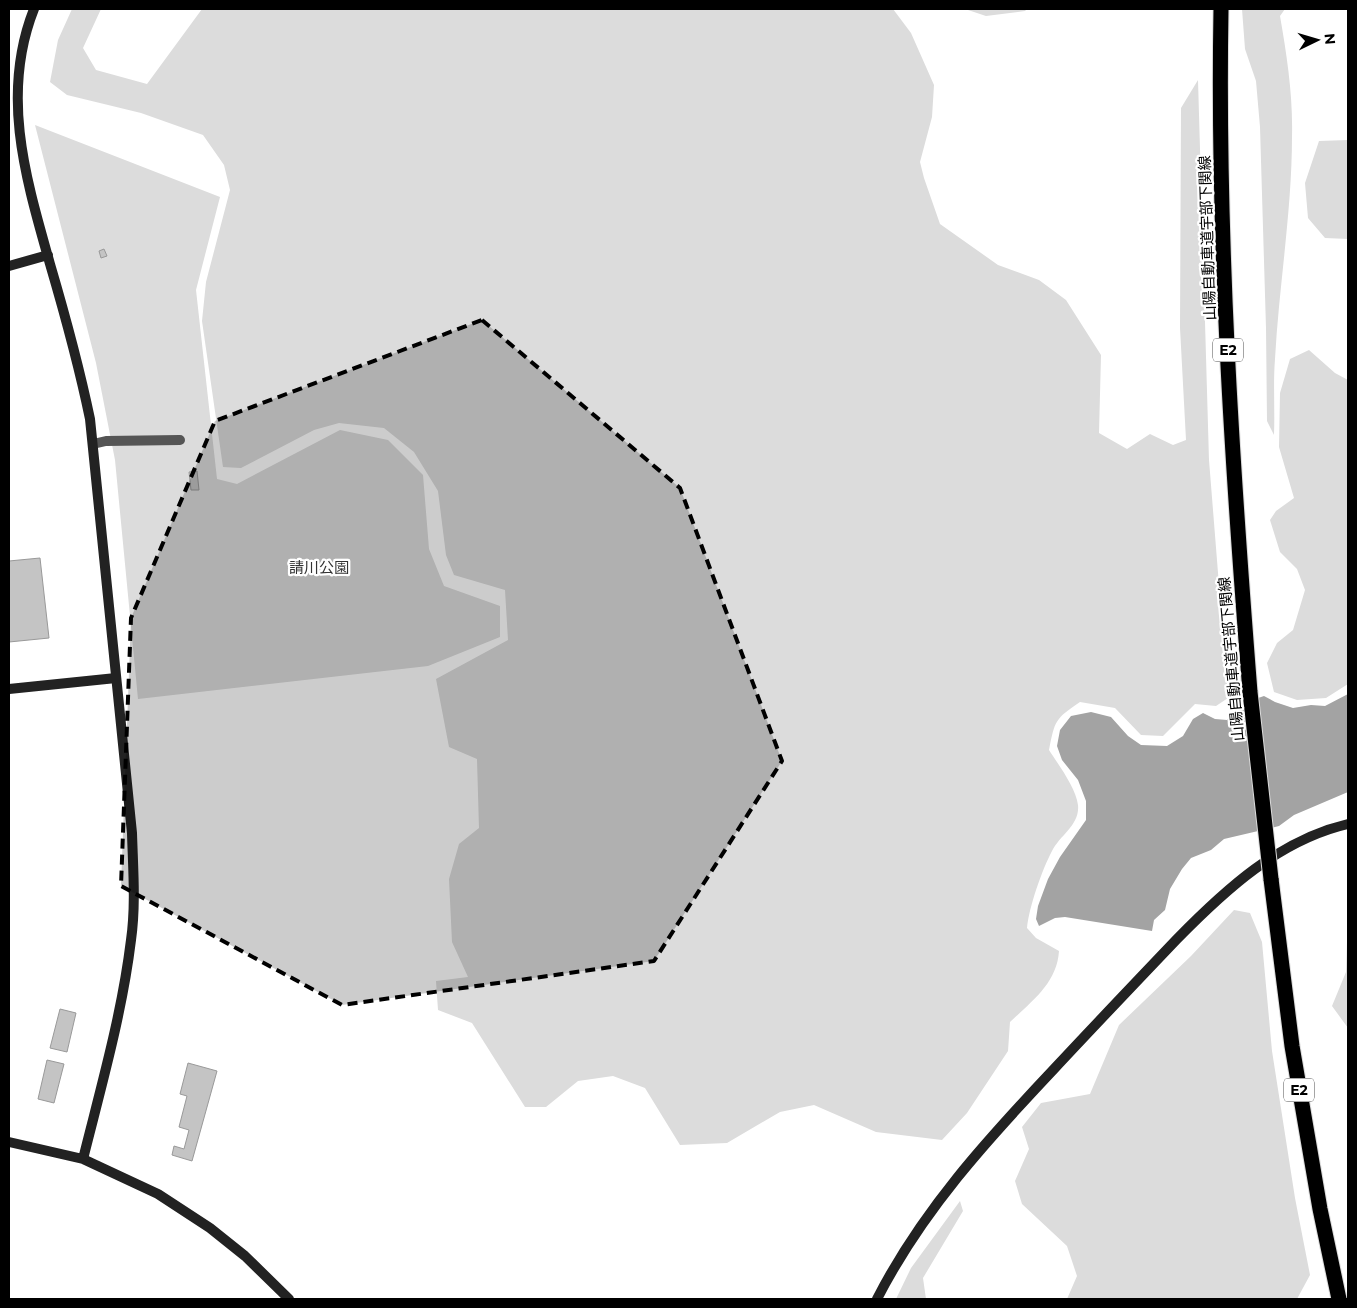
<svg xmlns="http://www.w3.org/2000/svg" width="1357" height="1308" font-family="Montserrat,'Noto Sans JP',sans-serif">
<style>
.green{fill:#dcdcdc}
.water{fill:#a3a3a3}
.building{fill:#c4c4c4;stroke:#999}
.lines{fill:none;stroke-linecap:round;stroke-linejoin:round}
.highway-casing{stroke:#dbdbdb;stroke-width:17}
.street{stroke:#555;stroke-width:10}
.secondary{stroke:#222;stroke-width:10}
.highway{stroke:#000;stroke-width:15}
.highway-bridge-casing{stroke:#dbdbdb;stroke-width:17;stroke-linecap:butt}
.highway-bridge{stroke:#000;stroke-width:15}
.marked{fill:#000;fill-opacity:0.2;stroke:#000;stroke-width:4;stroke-dasharray:10 6;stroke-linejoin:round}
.labels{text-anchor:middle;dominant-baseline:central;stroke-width:4.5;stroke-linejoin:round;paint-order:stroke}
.shield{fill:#fff;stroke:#4c4c4c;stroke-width:1}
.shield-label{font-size:14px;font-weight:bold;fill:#000}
.street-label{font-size:15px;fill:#000;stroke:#fff}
.park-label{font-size:15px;fill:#333;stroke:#fff}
</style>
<rect width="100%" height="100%" fill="#fff"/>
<!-- green -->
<path class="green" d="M72,9H101L83,48L96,70L147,84L202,9H893L911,33L934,85L932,117L920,162L924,178L940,224L998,265L1039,280L1066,300L1101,355L1099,433L1127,449L1150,434L1173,445L1186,440L1180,328L1181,108L1198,80L1209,460L1228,698L1216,706L1195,704L1163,736L1141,735L1115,708L1080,702C1055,719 1055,720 1049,750C1058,764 1076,788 1078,805C1080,825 1060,835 1052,851C1042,870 1029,907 1027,928L1036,938L1059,951C1057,983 1032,1001 1010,1022L1008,1051L967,1113L942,1140L876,1132L814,1105L780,1112L727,1143L680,1145L645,1088L613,1076L578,1081L546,1107H525L472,1023L438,1010L436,981L468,977L452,942L449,879L459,844L479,828L477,759L449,747L436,679L508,640L505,590L454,575L446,555L438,491L414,452L384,428L339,423L314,430L241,468L223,467L202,321L206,282L230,190L224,165L203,135L141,113L67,95L50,82L58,40Z
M965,9H1027L1025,11L986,16Z
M1242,9H1285L1280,16C1287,56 1293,96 1292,136C1292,211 1279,285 1275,359C1273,384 1275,410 1274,435L1267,421L1266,328L1260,127L1256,81L1245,49Z
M35,125L220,197L196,290L217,479L237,484L340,430L388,440L423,475L429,549L444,586L500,606V637L428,666L138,699L115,460L96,363Z
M1348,140V239L1325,238L1308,218L1305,183L1319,141Z
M1309,350L1335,373L1348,380V684L1326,698L1297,700L1274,692L1267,663L1277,643L1293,630L1305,590L1297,569L1280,552L1270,520L1276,511L1294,498L1279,447L1280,393L1290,359Z
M1234,910L1250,913L1262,942L1272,1051L1295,1198L1310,1275L1297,1299H1067L1077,1276L1067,1246L1022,1204L1015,1181L1029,1149L1022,1127L1041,1103L1090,1094L1119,1025L1191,956Z
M1348,910V1028L1332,1006L1346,972Z
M960,1201L963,1211L923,1278L926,1299H896L911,1268Z"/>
<!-- water -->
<path class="water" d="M1348,694V792L1294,815L1279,826L1224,839L1211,850L1191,858L1182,869L1170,889L1165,910L1154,920L1152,931L1065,917L1055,918L1039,926L1036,919L1038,906L1048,879L1060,857L1086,820V801L1078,780L1062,760L1057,746L1060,730L1071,716L1091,712L1111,717L1128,736L1141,745L1167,746L1183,736L1193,719L1203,713L1215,719L1227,720L1238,705L1264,696L1275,702L1293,708L1311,705L1325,706Z"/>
<!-- building -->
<path class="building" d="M104,249L107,256L101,258L99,251Z
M197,471L199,490H191L189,472Z
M40,558L49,638L9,642V561Z
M60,1009L76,1013L67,1052L50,1048Z
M47,1060L64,1064L54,1103L38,1099Z
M188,1063L217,1071L192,1161L172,1155L174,1146L184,1149L189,1130L179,1127L187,1096L180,1094Z"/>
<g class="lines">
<defs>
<path id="highway" d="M1221,9C1217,237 1232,464 1250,692
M1271,879L1292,1046L1320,1209L1339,1299"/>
</defs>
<!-- highway casing -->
<use href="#highway" class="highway-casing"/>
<!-- street -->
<path class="street" d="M93,444L106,441L180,440"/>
<!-- secondary -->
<path class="secondary" d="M34,9C0,95 26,179 50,264C65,315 79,366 90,419L132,833C133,868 136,905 131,940C122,1014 101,1087 83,1159
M9,266L48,255
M9,689L116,678
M9,1142L83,1159L158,1194L210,1228L245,1256L289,1299
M877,1299C922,1211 987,1140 1054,1069C1095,1025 1136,982 1177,939C1225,890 1279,840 1348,824"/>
<!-- highway -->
<use href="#highway" class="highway"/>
<defs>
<path id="highway-bridge" d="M1250,692L1271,879"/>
</defs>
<!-- highway-bridge casing -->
<use href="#highway-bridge" class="highway-bridge-casing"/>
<!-- highway-bridge -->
<use href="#highway-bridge" class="highway-bridge"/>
</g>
<!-- marked area -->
<path class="marked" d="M482,320L680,488L782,761L654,961L342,1005L121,886L131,618L215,421Z"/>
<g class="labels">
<!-- shield labels -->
<g class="shield">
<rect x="1213" y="338.5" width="30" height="23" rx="4"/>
<rect x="1284" y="1078.5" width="30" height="23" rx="4"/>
</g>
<g class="shield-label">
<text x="1228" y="350">E2</text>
<text x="1299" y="1090">E2</text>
</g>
<!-- street labels -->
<g class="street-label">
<text transform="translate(1207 238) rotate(-92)">山陽自動車道宇部下関線</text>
<text transform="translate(1231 659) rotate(-95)">山陽自動車道宇部下関線</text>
</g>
<!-- park labels -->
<g class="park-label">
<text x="319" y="567">請川公園</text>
</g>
</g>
<!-- border -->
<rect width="1357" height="1308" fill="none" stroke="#000000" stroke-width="20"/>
<!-- north arrow -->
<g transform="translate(1317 40) rotate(85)" stroke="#ffffff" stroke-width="4" paint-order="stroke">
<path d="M0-4L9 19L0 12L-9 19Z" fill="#000000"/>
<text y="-8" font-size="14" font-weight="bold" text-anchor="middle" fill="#000000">N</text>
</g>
</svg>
